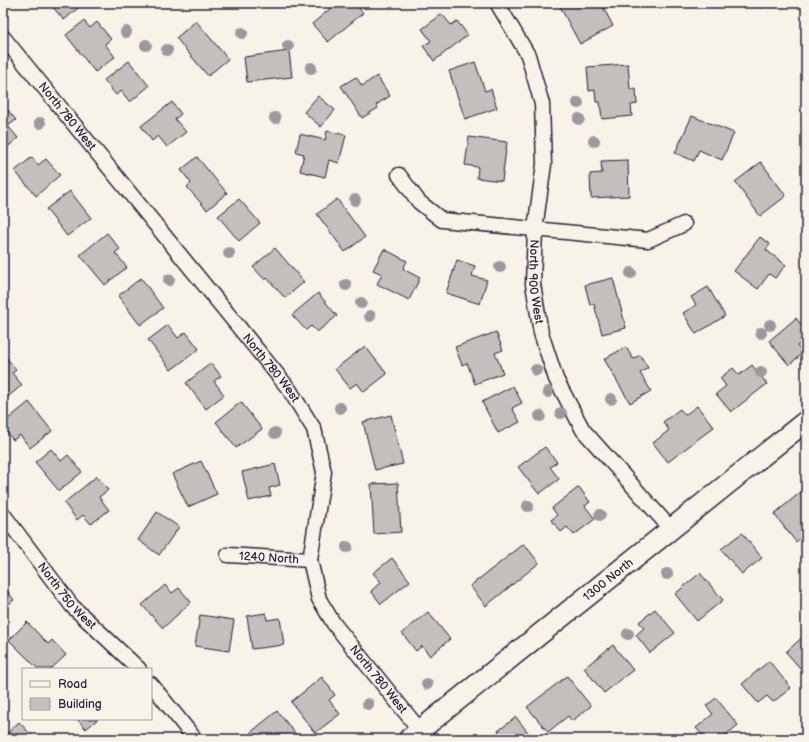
<svg xmlns="http://www.w3.org/2000/svg" width="809" height="742" font-family="'Balsamiq Sans',sans-serif">
<style>
.building{fill:#c2bfbd;stroke:#22223b}
.lines{fill:none;stroke-linecap:round;stroke-linejoin:round}
.street-casing{stroke:#22223b;stroke-width:17}
.secondary-casing{stroke:#22223b;stroke-width:23}
.street{stroke:#f7f3e8;stroke-width:14}
.secondary{stroke:#f7f3e8;stroke-width:20}
.tree{fill:#9b999d}
.labels{text-anchor:middle;dominant-baseline:central;stroke-width:3;stroke-linejoin:round;paint-order:stroke}
.street-label{font-size:12px;fill:#22223b;stroke:#f7f3e8}
</style>
<rect width="100%" height="100%" fill="#f7f3e8"/>
<filter id="ink" filterUnits="userSpaceOnUse"><feTurbulence type="fractalNoise" baseFrequency=".025" numOctaves="2"/><feDisplacementMap in="SourceGraphic" scale="8" xChannelSelector="R" yChannelSelector="G"/><feConvolveMatrix kernelMatrix="1 2 1 2 8 2 1 2 1" color-interpolation-filters="sRGB"/></filter>
<g filter="url(#ink)">
<!-- building -->
<path class="building" d="M42,3H84L64,20L50,4L46,8Z
M337,3H355L363,13L328,42L312,24Z
M558,3H601L613,26L580,44Z
M757,3H768L761,8Z
M442,14L451,25L457,21L468,35L434,61L423,46L431,41L422,29Z
M84,21L90,28L97,22L111,39L105,44L115,57L95,72L66,35Z
M196,21L228,59L208,76L176,38Z
M289,51L292,77L247,82L244,57Z
M129,61L149,86L130,102L121,91L116,95L104,80Z
M475,62L485,91L491,89L497,108L465,119L449,71Z
M628,64L630,89H636L637,104L631,105L632,116L602,119L600,102H596L595,90L589,91L587,67Z
M377,76L390,96L376,105L378,108L362,118L341,86L356,77L362,86Z
M318,96L335,110L321,127L304,112Z
M172,102L181,114L175,119L186,132L167,147L158,136L152,141L141,126Z
M3,104L16,120L8,126L18,138L3,151Z
M692,116L734,133L722,160L699,150L694,161L675,153Z
M327,131L346,135L339,163L329,160L325,177L300,171L304,154L296,152L300,134L325,140Z
M469,137L507,142L502,181L477,178L478,167L465,165Z
M32,157L38,165L46,159L60,175L36,196L15,171Z
M197,157L227,193L207,210L187,187L191,183L181,170Z
M628,160L629,196L591,198L590,174L602,173L601,161Z
M761,162L786,196L760,216L735,182Z
M70,191L91,218L67,236L46,209Z
M239,199L260,223L239,241L218,216Z
M337,199L365,237L345,252L317,214Z
M107,233L120,249L115,253L127,267L105,285L80,255Z
M760,237L770,244L766,250L786,265L775,278L769,274L758,289L734,271Z
M275,248L304,282L285,298L267,278L265,280L253,267Z
M384,249L407,261L403,269L420,278L409,300L377,284L382,274L373,270Z
M457,260L475,266L472,276L487,280L480,304L446,293Z
M141,278L163,308L140,325L118,296Z
M613,278L626,328L602,334L594,304L590,305L585,285Z
M708,287L725,316L696,334L683,313L696,305L691,297Z
M318,293L337,316L317,332L311,326L306,330L292,315Z
M796,318L806,331V339L797,346L803,353L789,365L769,341Z
M168,325L178,338L186,332L199,349L171,370L148,340Z
M496,332L503,350L495,353L503,373L475,384L467,363L462,365L455,347Z
M365,346L387,374L364,392L357,383L350,388L335,369Z
M626,347L633,359L640,355L648,368L640,373L651,391L630,403L604,359Z
M6,357L16,370L12,373L22,385L3,401V359Z
M211,363L221,376L214,381L224,395L206,409L186,383Z
M752,365L767,384L731,412L716,394L726,386L720,378L733,368L739,375Z
M513,386L522,403L512,408L520,422L498,433L482,402Z
M29,402L52,431L30,448L20,435L13,440L3,427V423Z
M241,402L262,429L236,448L216,422Z
M697,406L714,427L668,462L653,443L669,430L663,422L680,409L685,415Z
M391,415L403,464L375,470L363,422Z
M545,447L557,462L550,467L559,479L539,494L518,467Z
M51,449L61,461L68,455L82,472L59,491L35,462Z
M201,461L217,494L188,507L172,474Z
M275,464L280,485L269,488L271,496L249,501L242,472Z
M97,476L108,490L99,497L109,510L91,524L83,515L77,520L64,503Z
M398,483L401,532L374,534L371,484Z
M579,487L590,502L585,506L595,519L574,535L567,527L561,532L551,520L557,515L552,508Z
M801,492L806,498V533L796,542L774,514Z
M157,512L179,527L159,555L138,540Z
M742,533L762,558L742,574L721,549Z
M524,544L539,563L486,606L470,586Z
M392,558L410,581L381,604L371,591L381,582L373,573Z
M700,573L723,600L697,621L675,594Z
M3,585L14,600L3,608Z
M165,585L172,593L179,588L191,602L163,628L142,605Z
M655,609L675,633L650,653L636,635L644,628L639,622Z
M428,612L450,639L430,656L422,646L416,651L402,633Z
M266,613L267,620L280,618L284,645L252,649L247,616Z
M200,615L234,620L229,651L195,646Z
M27,622L48,644L52,640L66,655L51,669H38L9,640Z
M806,634V663L800,668L786,652Z
M613,645L633,670L604,693L584,668Z
M769,661L791,688L773,702L767,696L758,703L742,684Z
M567,676L591,706L572,721L568,716L548,732L527,707Z
M322,677L335,695L329,700L340,714L315,733L291,702Z
M716,698L738,725L721,739H706L696,728L713,714L706,706Z
M277,711L300,739H255L250,733Z
M516,717L533,739H502L503,738L498,731Z
M77,719H98L86,729Z
M19,722L35,739H5L3,737Z"/>
<g class="lines">
<defs>
<g id="street">
<path id="s1" d="M497,3L528,55L542,104L544,164L535,229L533,284L541,333L556,379L583,430L671,529"/>
<path id="s2" d="M3,37L289,389L314,429L324,472L310,560L319,599L334,624L427,739"/>
<path d="M399,175L419,202L442,220L648,240L684,224"/>
<path id="s3" d="M3,514L72,606L139,669"/>
<path id="s4" d="M228,555L310,560"/>
<path d="M151,684L195,739"/>
<path d="M805,739H806"/>
</g>
<g id="secondary">
<path id="s5" d="M409,739L806,421"/>
</g>
</defs>
<!-- street casing -->
<use href="#street" class="street-casing"/>
<!-- secondary casing -->
<use href="#secondary" class="secondary-casing"/>
<!-- street -->
<use href="#street" class="street"/>
<!-- secondary -->
<use href="#secondary" class="secondary"/>
</g>
<!-- trees -->
<g class="tree">
<circle cx="126" cy="32" r="6"/>
<circle cx="242" cy="33" r="6"/>
<circle cx="146" cy="45" r="6"/>
<circle cx="288" cy="46" r="6"/>
<circle cx="167" cy="50" r="6"/>
<circle cx="311" cy="68" r="6"/>
<circle cx="578" cy="103" r="6"/>
<circle cx="275" cy="118" r="6"/>
<circle cx="579" cy="119" r="6"/>
<circle cx="40" cy="123" r="6"/>
<circle cx="594" cy="141" r="6"/>
<circle cx="355" cy="200" r="6"/>
<circle cx="229" cy="253" r="6"/>
<circle cx="500" cy="267" r="6"/>
<circle cx="631" cy="273" r="6"/>
<circle cx="169" cy="280" r="6"/>
<circle cx="346" cy="285" r="6"/>
<circle cx="361" cy="303" r="6"/>
<circle cx="370" cy="316" r="6"/>
<circle cx="770" cy="325" r="6"/>
<circle cx="761" cy="333" r="6"/>
<circle cx="536" cy="370" r="6"/>
<circle cx="761" cy="372" r="6"/>
<circle cx="548" cy="392" r="6"/>
<circle cx="611" cy="399" r="6"/>
<circle cx="340" cy="408" r="6"/>
<circle cx="561" cy="413" r="6"/>
<circle cx="540" cy="416" r="6"/>
<circle cx="275" cy="433" r="6"/>
<circle cx="528" cy="506" r="6"/>
<circle cx="600" cy="515" r="6"/>
<circle cx="347" cy="547" r="6"/>
<circle cx="667" cy="574" r="6"/>
<circle cx="628" cy="634" r="6"/>
<circle cx="427" cy="684" r="6"/>
<circle cx="368" cy="704" r="6"/>
</g>
</g>
<g class="labels">
<!-- street labels -->
<g class="street-label">
<text stroke="none"><textPath href="#s2" startOffset="102">North 780 West</textPath></text>
<text stroke="none"><textPath href="#s1" startOffset="290">North 900 West</textPath></text>
<text stroke="none"><textPath href="#s2" startOffset="426">North 780 West</textPath></text>
<text stroke="none"><textPath href="#s4" startOffset="41">1240 North</textPath></text>
<text stroke="none"><textPath href="#s5" startOffset="255">1300 North</textPath></text>
<text stroke="none"><textPath href="#s3" startOffset="104">North 750 West</textPath></text>
<text stroke="none"><textPath href="#s2" startOffset="774">North 780 West</textPath></text>
</g>
</g>
<!-- margin -->
<rect width="809" height="742" fill="none" stroke="#f7f3e8" stroke-width="16"/>
<rect x="8" y="8" width="793" height="726" fill="none" stroke="#22223b" stroke-width="1.5" filter="url(#ink)"/>
<!-- legend -->
<rect x="22" y="668" width="130" height="52" fill="#f7f3e8" stroke="#a29fa3"/>
<rect x="30" y="681" width="20" height="6" fill="#f7f3e8" stroke="#a29fa3"/>
<text x="58" y="688" font-size="12" fill="#22223b">Road</text>
<rect x="30" y="698" width="20" height="12" fill="#c2bfbd" stroke="#a29fa3"/>
<text x="58" y="708" font-size="12" fill="#22223b">Building</text>
</svg>
